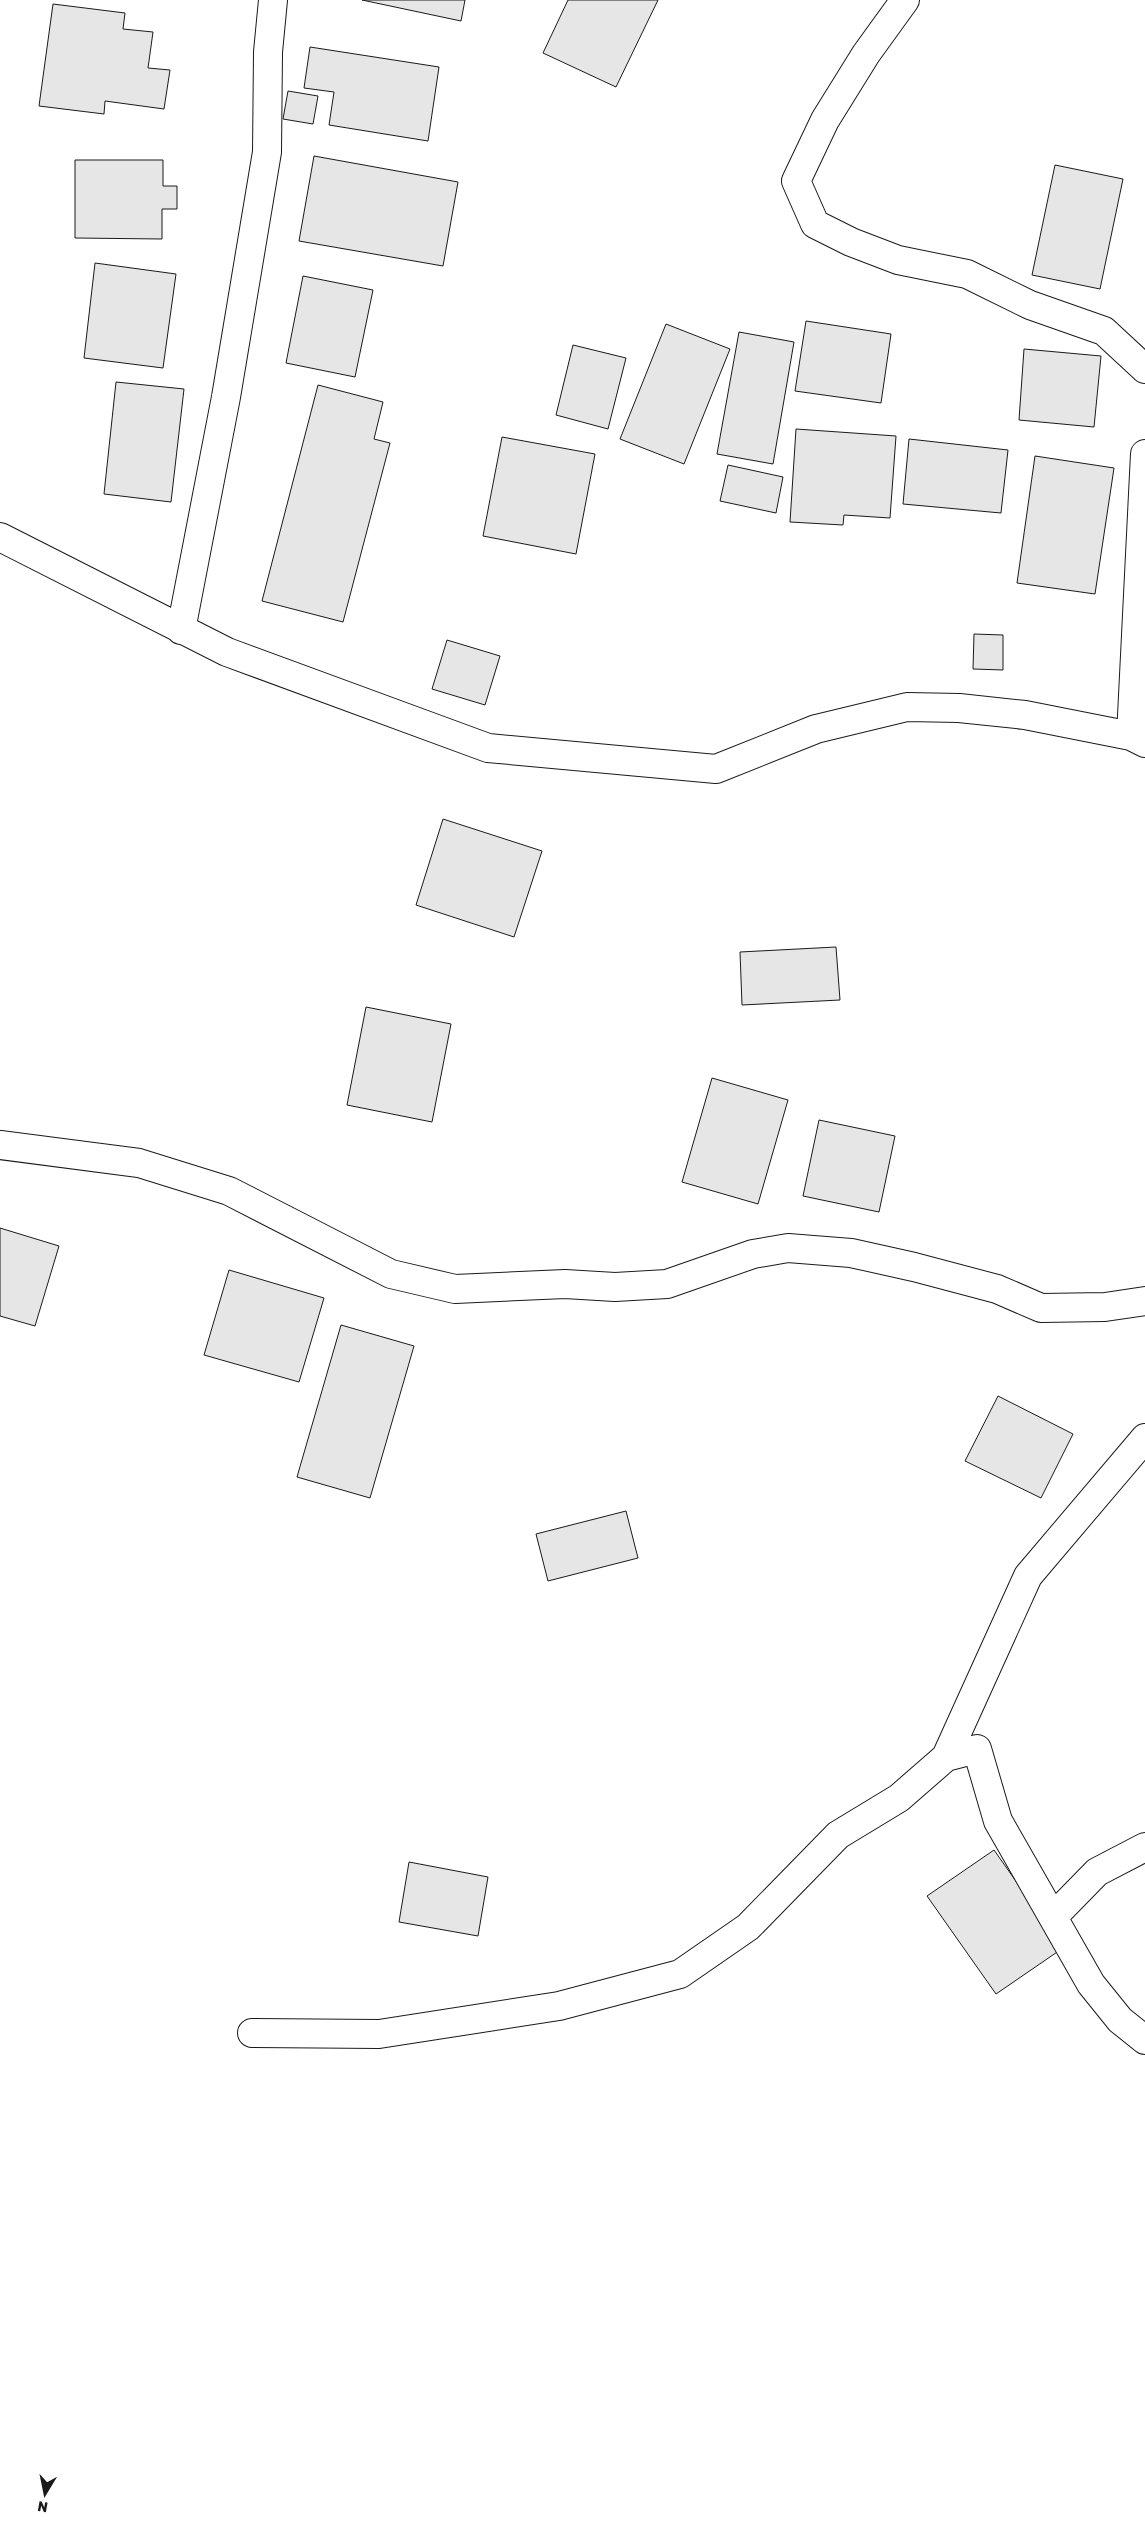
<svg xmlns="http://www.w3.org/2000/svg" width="1145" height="2539" font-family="Rubik,sans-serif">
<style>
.building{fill:#e6e6e6;stroke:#1a1a1a}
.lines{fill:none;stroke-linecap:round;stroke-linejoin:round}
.street-casing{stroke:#1a1a1a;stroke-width:30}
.street{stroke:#fff;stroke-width:28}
</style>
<rect width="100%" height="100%" fill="#fff"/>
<!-- building -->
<path class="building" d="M362,0H465L461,21Z
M568,0H658L616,87L543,53Z
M53,4L125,13L123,29L153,32L148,68L170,70L164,109L105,101L104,114L39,106Z
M310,47L439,67L428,141L329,125L334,92L304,88Z
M288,91L318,96L313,124L283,119Z
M314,156L458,182L443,266L299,241Z
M75,160H163V186H177V209H162V239L75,238Z
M1055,165L1123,179L1100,289L1032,275Z
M95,263L176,274L163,368L84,358Z
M303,276L373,290L355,377L286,363Z
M806,321L891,334L881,403L795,391Z
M666,324L730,349L684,464L620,439Z
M739,332L794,342L773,464L717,454Z
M573,345L626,358L608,429L556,415Z
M1024,349L1101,356L1094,427L1019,420Z
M116,382L184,389L171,502L104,494Z
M318,385L383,402L374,439L390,443L343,622L262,601Z
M796,429L896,436L890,518L844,515L843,525L790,522Z
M502,437L595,454L576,554L483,536Z
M909,439L1008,450L1001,513L903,504Z
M1035,456L1114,468L1095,594L1017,583Z
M728,465L783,477L776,513L720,501Z
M974,634L1003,635V670L973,669Z
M447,640L500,656L485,705L432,689Z
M443,819L542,851L514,937L416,905Z
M836,947L840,1000L742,1005L740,952Z
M366,1007L451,1024L432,1122L347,1105Z
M712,1078L788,1100L758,1204L682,1182Z
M819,1120L895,1136L879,1212L803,1196Z
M0,1228L59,1246L35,1326L0,1316Z
M229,1270L324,1298L299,1382L204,1355Z
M341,1325L414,1346L370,1498L297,1477Z
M998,1396L1073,1434L1041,1498L965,1461Z
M626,1511L638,1558L548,1581L536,1534Z
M994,1850L1063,1948L996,1994L927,1896Z
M409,1862L488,1877L478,1936L399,1922Z"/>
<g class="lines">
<defs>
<path id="street" d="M905,0L866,54L825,120L796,181L815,224L851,242L898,260L967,274L1030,305L1104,331L1145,369
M0,537L227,652L488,748L716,769L816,729L907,707L959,708L1025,715L1131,736L1145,743
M181,630L226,397L267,152L268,52L273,0
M1131,736L1145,454
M0,1145L139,1163L229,1191L391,1274L455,1289L565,1284L615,1287L667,1284L753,1254L788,1248L851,1253L914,1267L997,1289L1041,1308L1105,1307L1145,1301
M946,1757L977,1749L998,1821L1091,1984L1120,2020L1145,2040
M1054,1916L1097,1872L1145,1847
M252,2033L379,2034L559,2006L680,1974L748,1927L838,1835L899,1798L946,1757L1028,1576L1145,1438"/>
</defs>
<!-- street casing -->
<use href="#street" class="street-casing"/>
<!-- street -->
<use href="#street" class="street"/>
</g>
<!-- north arrow -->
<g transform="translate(45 2494) rotate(190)" stroke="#ffffff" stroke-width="4" paint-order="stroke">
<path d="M0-4L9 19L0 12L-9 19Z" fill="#1a1a1a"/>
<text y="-8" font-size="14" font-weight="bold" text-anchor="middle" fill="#1a1a1a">N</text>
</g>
</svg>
